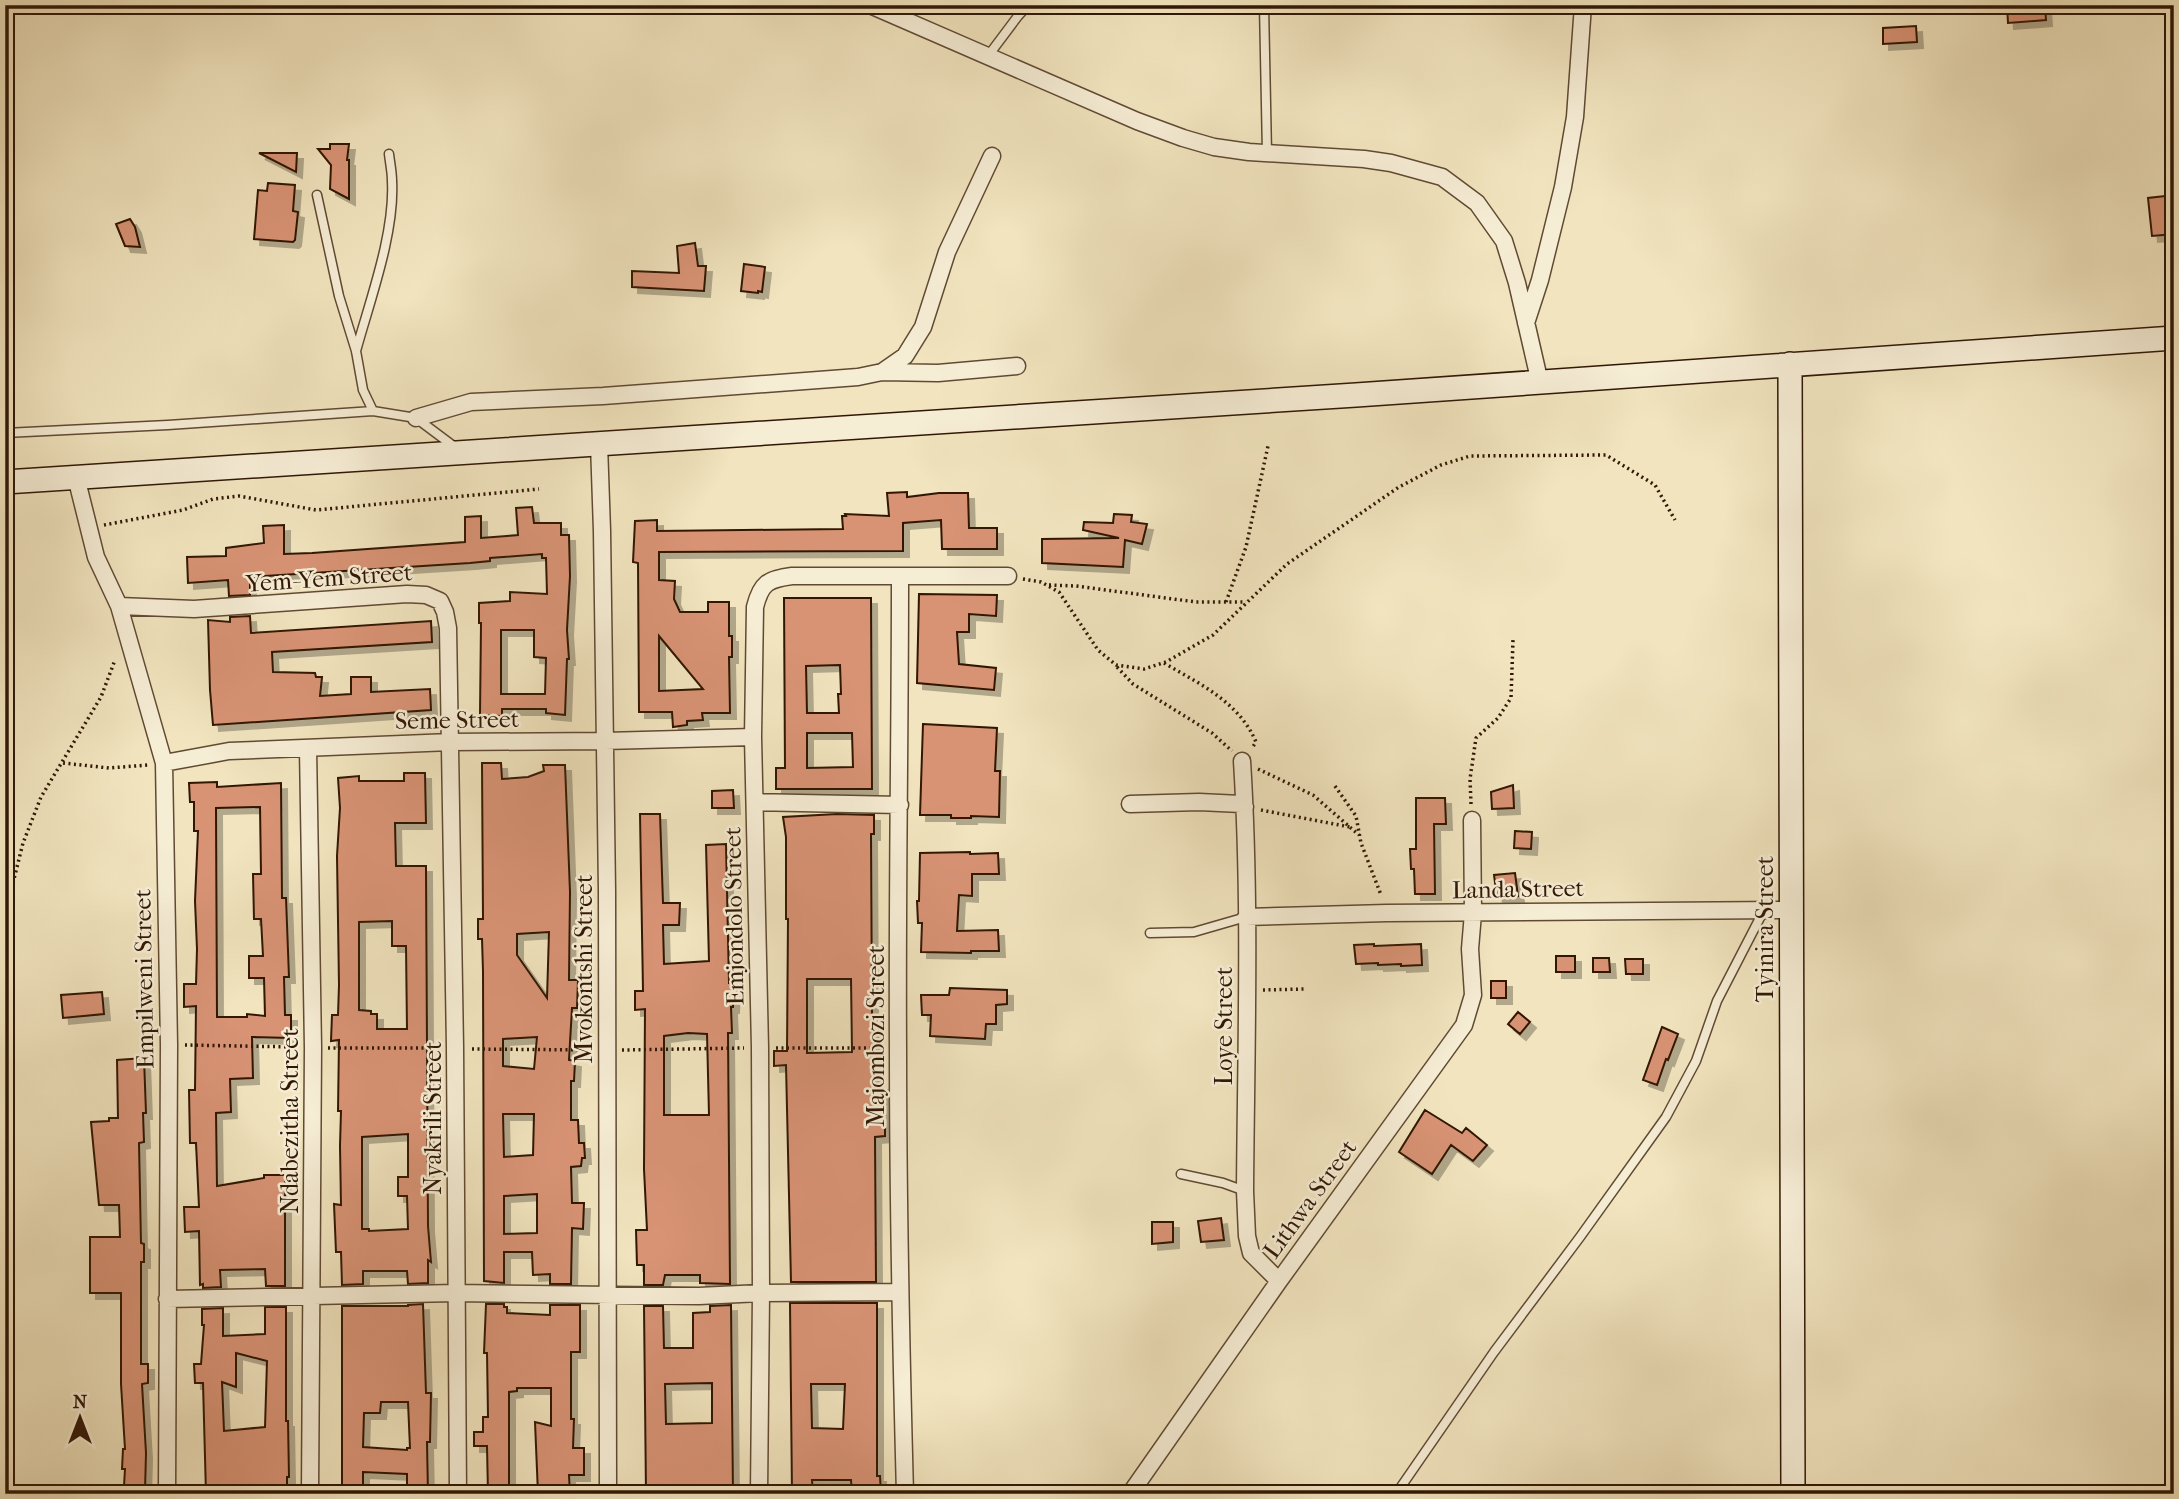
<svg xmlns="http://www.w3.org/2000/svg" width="2179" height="1499" font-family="'IM FELL French Canon',serif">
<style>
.building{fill:#d89375;stroke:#301705;stroke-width:2;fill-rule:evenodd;filter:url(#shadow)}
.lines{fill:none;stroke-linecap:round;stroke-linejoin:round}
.lane-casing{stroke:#604a33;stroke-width:11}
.street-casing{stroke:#604a33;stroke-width:19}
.secondary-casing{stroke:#301705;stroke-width:26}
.path{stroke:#301705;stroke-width:3.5;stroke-dasharray:2 3.5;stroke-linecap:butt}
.lane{stroke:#f6edd5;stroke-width:8}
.street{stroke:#f6edd5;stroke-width:16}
.secondary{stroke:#f6edd5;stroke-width:23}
.labels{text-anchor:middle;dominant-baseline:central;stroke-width:5;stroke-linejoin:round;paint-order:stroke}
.street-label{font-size:24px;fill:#301705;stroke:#f6edd5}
</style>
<defs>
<filter id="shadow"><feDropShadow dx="6" dy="6" stdDeviation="0" flood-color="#0004"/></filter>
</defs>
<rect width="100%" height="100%" fill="#f1e4be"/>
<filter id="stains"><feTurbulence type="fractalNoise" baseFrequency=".00286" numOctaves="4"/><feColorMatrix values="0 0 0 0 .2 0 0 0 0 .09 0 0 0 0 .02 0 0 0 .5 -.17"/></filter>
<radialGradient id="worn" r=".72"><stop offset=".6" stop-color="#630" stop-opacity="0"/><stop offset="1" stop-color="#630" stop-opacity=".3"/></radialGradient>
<!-- building -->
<path class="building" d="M2007,5H2045L2046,20L2008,23Z
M1916,26L1917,42L1883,44V28Z
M330,144H349L347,160H349V199L330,189L331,165L318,149H330Z
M259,153H297L296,172Z
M268,183L295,185L293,211L298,212L295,240L293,242L254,239L258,190L267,191Z
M2174,195V234L2152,236L2148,198Z
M130,219L135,227L140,247L125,246L116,224Z
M695,243L698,266H706L704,291L632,287V271L679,273L677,246Z
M744,264L765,267L762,292L758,291V293L741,291Z
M907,492V497L939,493H968L969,528H997V549H942L941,520L903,523V551L659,552V580L675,581L674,599L680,612H708V602H729V636H732V657H729L730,713H702L703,720L687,721V725L673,727L672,712H639L638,563L633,562L635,521L657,520V531L843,529L842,516H846L845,514L889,516L887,493ZM659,636L703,689L659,691Z
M532,507L534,523H561V535H569L570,576L567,630L569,659H567L565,715L546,713V709H502V716L480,715L481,623H479V603L510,601V592L547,594L546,558H542V554L490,558V561L470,563L250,577V595L229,596L228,580L188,583L187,557L226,556V548L264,543L263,526L284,525V554L312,553L465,542V517L481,516V538L518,535L516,508ZM501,630H534V657L546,658L545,694H501Z
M1114,514L1132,515L1131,522L1147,524L1142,544L1125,540L1123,567L1042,563V539L1119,538L1083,530L1084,522L1113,523Z
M919,594L997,595L996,616L969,614V632H957L959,664L996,668L994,690L917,683Z
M784,598H871L872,789H776V768H785ZM840,665L841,694H838L839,713H807L806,666ZM807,733H852L853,767L807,768Z
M250,616L251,633L431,621L432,642L272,652L273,672L315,673L316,677H322L320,696L351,694V677H371V692L430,689L431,710L213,725L210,690L208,620L230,622V617Z
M923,724L997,728L995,771H1000L999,817L971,816V818H951V815H920Z
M482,763H501L502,779L528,777L544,771L543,765H565L570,892L569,980H578L577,1008H572L569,1060L575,1061L574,1081H571V1120H578L579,1143H584L585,1158H582L581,1166L571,1167L572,1203H584L583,1229L572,1228L571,1284H550V1274L533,1275L532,1252H504V1283L484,1281L483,971L482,939H478V919H483ZM549,932L547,998L517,955V934ZM537,1037L534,1069L503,1066V1039ZM503,1114H534L533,1155L504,1157ZM537,1194V1233L504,1234V1196Z
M404,773H425L426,823H395L396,866H426L428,1226L431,1262L428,1260V1283L408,1284L407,1271H363V1284L342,1285L341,1252H336L334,1204L341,1205L340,1146L341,1111H338L339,1040L331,1041L332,1015H338L339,985L337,856L340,808L338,778L359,776V781H404ZM392,921V946H406L407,1029H377V1014H371V1011L359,1010V922ZM408,1134V1177H398V1196H407L408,1229L369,1231V1229H362V1137Z
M217,782V787L281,783L282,898H286L288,951L289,977H284L285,1015H291V1038L252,1037L253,1078L230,1079L231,1112L216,1113L217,1186L264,1178V1175H285V1286H266L265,1269L220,1270L221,1287L203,1288V1284L200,1285L199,1231L185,1232L184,1207H199L196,1143H190L189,1090H195L196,1006L184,1007V984H196L197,949L195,901L198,831H194V802H190L189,783ZM260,807L261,874H253L254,919H261L263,956H249V978H264L265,1016L247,1014V1017H217L216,808Z
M1513,785L1514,808L1492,809L1491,792Z
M733,790L734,808H712V791Z
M1416,798H1445L1446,824H1434L1435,894H1415L1414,869H1411L1410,849H1416Z
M640,814H660L663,903H680L679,925H663L664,964L709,961L706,845L726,844L729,983H734L733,1007H731L732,1033H728L730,1284L700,1283V1275H665L663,1285H644V1265H637L636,1230H647L644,1169L645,1009L635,1010V991H643ZM688,1033L707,1034L709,1115H664V1036Z
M837,814L874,815V834H871L872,1014L875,1084H882V1116H885V1136L875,1137L876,1282H791L786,1065L774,1066V1051H787L788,919H786V837L783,817ZM807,979H851L852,1052L807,1053Z
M1515,831L1532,832L1531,849L1514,848Z
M970,852V854L998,853L999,874H972V896L959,895L957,931L998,930L999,951H971V953L921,952L922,923H918L917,901H919L920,853Z
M1515,873L1518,896L1497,898L1494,875Z
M1374,944V946L1421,944L1422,965L1401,966V964L1378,965V963L1356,964L1354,945Z
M1556,956H1575V972H1556Z
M1593,958H1609L1610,972H1593Z
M1625,959H1643V974H1626Z
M1491,981H1506V998H1491Z
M950,988L1007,990V1004L996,1005V1024H986L985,1039L930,1036L931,1015H922L921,995H949Z
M102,992L104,1014L63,1018L61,995Z
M1518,1012L1530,1022L1520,1034L1508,1024Z
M1662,1027L1678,1034L1668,1060L1666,1059L1657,1085L1643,1080Z
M144,1058L146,1113H143L144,1142L139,1143L141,1243L144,1244V1262H141V1364H148V1383L142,1384L146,1453L145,1491H129V1486H124L125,1469H122L123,1449H125L121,1384V1293H90V1237H120L119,1205H99L91,1122L109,1121V1118H118L117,1060Z
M1425,1110L1462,1133L1466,1128L1487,1145L1473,1161L1451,1145L1432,1174L1399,1152Z
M1221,1218L1224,1240L1201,1242L1198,1221Z
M1152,1222H1173V1242L1152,1244Z
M790,1303H877V1476H880L881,1494H852L851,1480H812L813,1494H792ZM811,1384H845L843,1429L812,1428Z
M423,1304L426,1393H431L430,1442H427L428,1494H407V1474L363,1472V1494H342V1306H408V1305ZM381,1402H408L410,1448H407V1450L363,1447L364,1413H380Z
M486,1304H504V1307H507V1313L550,1315V1305H580V1352H571V1419H574L573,1448H584V1475H569L570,1494H538L535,1422L551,1426V1388H517V1391L509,1392V1494H488L487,1446H474V1432H483V1417H488L487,1353H484Z
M731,1305L733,1494H713V1489H666V1494H646L644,1306H663L664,1348H693V1313L710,1312V1306ZM712,1383V1423L666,1424L665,1384Z
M265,1307H286V1421H288L289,1477H287V1494H206L203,1383H195L194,1364H201L204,1325H202V1309L223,1308V1336L265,1334ZM236,1353L267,1361L265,1427L224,1431L222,1382L236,1387Z"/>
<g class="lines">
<defs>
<path id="lane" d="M1264,5L1267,154
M988,56L1018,16L1028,5
M317,195L339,296L356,351L363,390L373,411
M356,351C370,300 395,233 392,181C392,172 390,163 389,154
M5,433L168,425L373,411L416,418L456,448
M1150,933L1194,932L1246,917
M1181,1174L1223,1183L1245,1191
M1396,1494L1494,1352L1580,1237L1666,1117L1696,1061L1717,1001L1764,910"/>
<path id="street" d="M870,5L1137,121L1183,138L1214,147L1249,152L1364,159L1391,163L1442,177L1477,203L1504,241L1517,283L1540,383
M1526,323L1540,280L1563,187L1575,117L1583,5
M882,372L938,373L1017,366
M416,418L471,402L603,396L858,377L882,372L905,356L923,327L947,252L992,156
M599,444L602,531L607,891L608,1494
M76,477L96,557L119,606L164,763L169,1045L167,1494
M900,577C900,735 897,892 898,1049C898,1197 901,1345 905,1494
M119,606L194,609L407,594L426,595L440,601L445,612L448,628L455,1048L458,1494
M308,748L313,1048L310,1494
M1242,761C1251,904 1246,1048 1245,1191L1247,1236L1251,1253L1279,1281
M164,763L229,751L451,742L605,741L753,737
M755,802L900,805
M1130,804L1199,802L1241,804L1245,807
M1246,917L1387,913L1791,910
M167,1299L456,1293L699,1296L761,1293L900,1292
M759,1494L761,1293L760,1048L753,737L755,607C761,583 768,579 792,576H1008
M1130,1494L1279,1281L1464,1025L1473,995L1470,949L1473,913L1472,820"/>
<path id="secondary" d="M1790,364L1793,1494
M5,482L1356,395L2174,338"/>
</defs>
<!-- lane casing -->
<use href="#lane" class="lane-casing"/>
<!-- street casing -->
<use href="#street" class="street-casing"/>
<!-- secondary casing -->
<use href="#secondary" class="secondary-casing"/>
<!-- path -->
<path class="path" d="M104,525L183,510L213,499L239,496L316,510L539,489
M1023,579L1041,582L1059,592L1098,650L1116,665L1144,669L1166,662L1213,635L1287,564L1399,487L1441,465L1470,456L1606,455L1655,485L1675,520
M1049,585L1076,586L1196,602H1246
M1226,602L1246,547L1268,446
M1164,663C1200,684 1239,702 1256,742L1252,748
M1117,667L1133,684L1212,733L1232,751
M63,763L109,768L148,765
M1258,769L1313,795L1359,835
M1335,786L1356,816L1361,843L1381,895
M1471,804L1470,779L1476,738L1498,718L1511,698L1513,640
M1261,810L1350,827
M5,915L23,843L41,797L101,697L115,660
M1263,990L1304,989
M185,1045L296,1047
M328,1048H439
M776,1048H880
M472,1049L590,1050
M622,1050L744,1048"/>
<!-- lane -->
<use href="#lane" class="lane"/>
<!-- street -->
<use href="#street" class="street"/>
<!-- secondary -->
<use href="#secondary" class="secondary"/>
</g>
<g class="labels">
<!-- street labels -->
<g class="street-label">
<text transform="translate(329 578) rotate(-4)">Yem-Yem Street</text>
<text transform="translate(457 720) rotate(-1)">Seme Street</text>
<text transform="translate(1518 889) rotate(-1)">Landa Street</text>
<text transform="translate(734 916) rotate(-91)">Emjondolo Street</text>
<text transform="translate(1765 929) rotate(-90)">Tyinira Street</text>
<text transform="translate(584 969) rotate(-90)">Mvokontshi Street</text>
<text transform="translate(144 979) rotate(-91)">Empilweni Street</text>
<text transform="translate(1224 1026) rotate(-90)">Loye Street</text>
<text transform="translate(876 1036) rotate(-90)">Majombozi Street</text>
<text transform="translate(433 1118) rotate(-90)">Nyakrili Street</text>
<text transform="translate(290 1121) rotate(-90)">Ndabezitha Street</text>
<text transform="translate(1310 1199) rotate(-54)">Lithwa Street</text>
</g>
</g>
<!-- margin -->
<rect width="2179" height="1499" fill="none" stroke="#f1e4be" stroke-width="28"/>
<rect x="7" y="7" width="2165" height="1485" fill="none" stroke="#301705" stroke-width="3.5"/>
<rect x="14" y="14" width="2151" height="1471" fill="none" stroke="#301705" stroke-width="2"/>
<!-- north arrow -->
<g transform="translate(80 1418)" stroke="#f6edd5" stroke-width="5" paint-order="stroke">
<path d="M0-5L12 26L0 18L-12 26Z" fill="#301705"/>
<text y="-10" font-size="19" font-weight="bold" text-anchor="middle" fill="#301705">N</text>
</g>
<rect width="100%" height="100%" filter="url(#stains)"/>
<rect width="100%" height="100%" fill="url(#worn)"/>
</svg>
